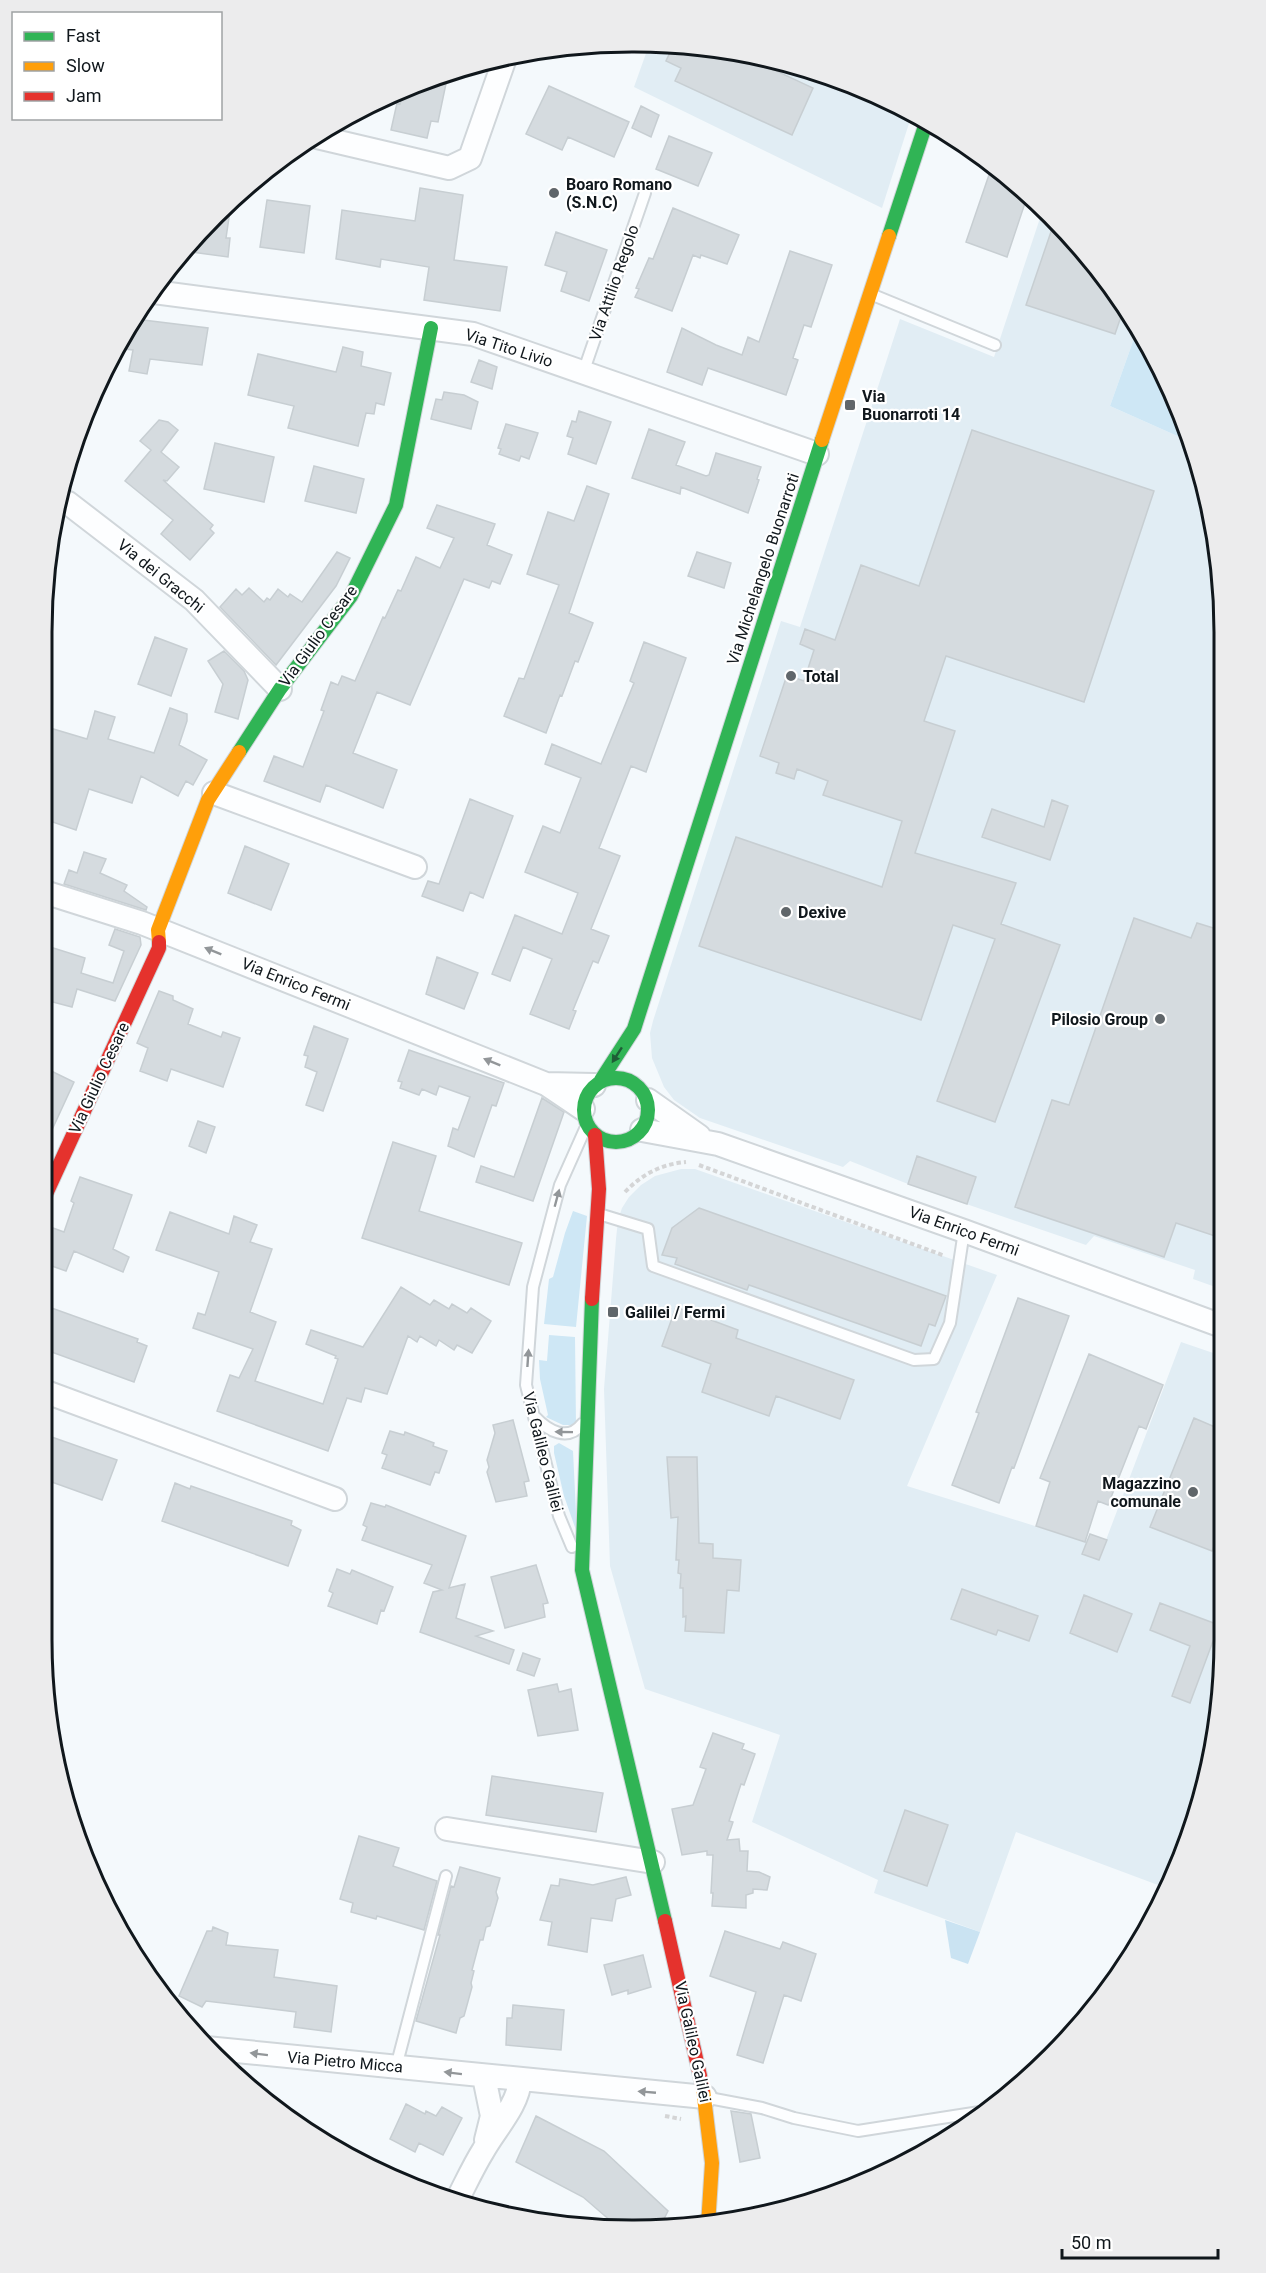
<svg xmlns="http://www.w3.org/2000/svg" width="1266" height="2273" font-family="Roboto,sans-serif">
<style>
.built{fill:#e1edf4}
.green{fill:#cee7f5}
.forest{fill:#cae3f2}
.building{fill:#d5dbdf;stroke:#c7ced2;stroke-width:1.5}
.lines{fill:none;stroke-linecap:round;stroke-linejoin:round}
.lane-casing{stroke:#d0d6da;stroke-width:14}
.street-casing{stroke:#d0d6da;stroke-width:26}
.fast-casing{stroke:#d0d6da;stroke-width:16}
.slow-casing{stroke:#d0d6da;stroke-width:16}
.jam-casing{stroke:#d0d6da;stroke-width:16}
.path{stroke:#d4d5d6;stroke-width:4;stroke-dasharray:4.5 3;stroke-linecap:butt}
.lane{stroke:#fdfeff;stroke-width:10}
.street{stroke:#fdfeff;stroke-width:22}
.fast{stroke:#30b455;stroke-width:14}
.slow{stroke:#ff9f0a;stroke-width:14}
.jam{stroke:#e5322d;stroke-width:14}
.oneway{fill:#929699}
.oneway2{fill:#1e5e36}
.poi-dot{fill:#60666a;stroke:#fff;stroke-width:2}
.labels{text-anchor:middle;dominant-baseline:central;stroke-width:4.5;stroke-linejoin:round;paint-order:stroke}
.poi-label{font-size:16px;font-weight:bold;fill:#10171c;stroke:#fff;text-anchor:start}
.street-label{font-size:16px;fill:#10171c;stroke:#fff}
.rim{fill:none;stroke:#10171c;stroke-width:3}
</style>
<rect width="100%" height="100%" fill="#f4f9fc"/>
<!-- built -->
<path class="built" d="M649,45L710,47L823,73L912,114L882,208L634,87Z
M1043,209L1051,215L1125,305L1137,330L1110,406L1193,443L1219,556L1221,1289L1193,1279L1195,1270L1094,1236L1086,1245L908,1184L850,1161L843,1167L700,1118L674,1100L664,1087L652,1058L650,1033L653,1021L781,621L800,627L900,319L994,357Z
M681,1169H695L997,1275L907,1486L1086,1542L1090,1534L1106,1540L1181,1342L1222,1356L1223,1678L1193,1830L1166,1888L1016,1832L980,1932L874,1893L878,1880L752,1822L780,1735L645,1689L610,1566L604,1389L616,1239L618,1220L622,1208L629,1197L641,1185L655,1176Z"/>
<!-- green -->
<path class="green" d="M1137,330L1193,443L1110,406Z
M573,1211L587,1216L576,1327L544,1324L549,1279L553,1277L565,1233Z
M549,1335L575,1337L576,1425H563L546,1417L548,1415L540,1379L539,1360L547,1361Z
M559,1443L573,1451L577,1533L564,1496L554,1453V1446Z"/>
<!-- forest -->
<path class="forest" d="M945,1920L980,1932L968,1964L951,1958Z"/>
<!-- building -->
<path class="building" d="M673,46L710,47L740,54L813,88L792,135L675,81L681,68L666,61Z
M448,74L438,122L431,121L427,138L391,130L397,103L400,104L403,91Z
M549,86L629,122L614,157L568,137L562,150L526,134Z
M641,106L659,115L651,137L632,128Z
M669,136L712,153L698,186L656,169Z
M991,169L1027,197L1007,257L966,242Z
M420,188L463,195L454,260L507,267L500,311L424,300L429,267L381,259L380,267L336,259L342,210L415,221Z
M267,200L310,206L304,253L260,247Z
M231,204L226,238H230L228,257L184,251Z
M673,208L739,235L727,264L701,255L700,258L693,255L672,311L635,297L639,289L636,288L649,258L653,259Z
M1055,220L1125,305L1115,334L1026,305Z
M556,232L607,250L589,301L561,291L567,272L545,265Z
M790,251L832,265L811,327L804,325L793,358L798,360L786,395L708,368L702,385L667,372L682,328L716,345L742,355L748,337L759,342Z
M135,319L208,328L202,365L150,359L147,374L129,371L133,350L117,348L121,337Z
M343,347L363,352L361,366L391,373L384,405L376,403L374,414L366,413L358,446L288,428L294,406L248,395L258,354L336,372Z
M479,360L497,367L492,389L471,382Z
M444,392L464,395L478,402L471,429L431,419L436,399L442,400Z
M579,411L611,422L596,464L568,454L573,438L567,436L572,421L576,422Z
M159,420L168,422L178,430L161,452L179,467L167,481L163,480L213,525L210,529L214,533L190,560L161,534L173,520L125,481L151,450L140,441Z
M506,424L538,433L529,459L521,456L519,461L499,454L501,449L498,448Z
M649,429L685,442L676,465L706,476L709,475L716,453L761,467L757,479L759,480L748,513L681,487L680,494L632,478Z
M972,430L1154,491L1084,702L946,656L924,721L955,731L915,853L1016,883L1001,924L1060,945L995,1122L937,1101L995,939L953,925L921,1020L699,946L736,837L882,887L902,821L823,795L828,781L797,769L794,779L776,773L779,763L760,756L787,675L804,681L814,650L800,644L805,629L835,640L861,565L919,586Z
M215,443L274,457L264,502L204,489Z
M314,466L364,479L356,513L305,501Z
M587,486L609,494L569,613L593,623L578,662L575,661L562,696L560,695L546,733L504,716L519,678L524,679L559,585L527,574L548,512L574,521Z
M437,505L495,524L487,545L512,555L500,584L492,581L489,588L464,579L410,705L377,692L353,753L397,770L383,808L326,785L320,802L264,781L274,756L303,767L324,711L321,710L331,682L338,685L342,676L355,681L383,617L385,618L398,590L401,591L416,557L440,568L454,538L427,528Z
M337,552L350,558L336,586L276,665L220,607L236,589L242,595L249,588L264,602L267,598L270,600L278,589L288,597L290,594L302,602Z
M697,552L731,563L724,588L688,576Z
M155,637L187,649L171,696L138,684Z
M644,642L686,658L646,772L631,766L599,848L620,856L591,929L609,936L598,963L593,961L573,1010L576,1011L569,1029L530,1014L552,959L523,947L510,981L492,974L515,915L562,934L578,893L525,872L543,826L560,833L581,778L545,764L552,744L601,764L634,683L630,681Z
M224,651L244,671L248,680L238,719L215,712L223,684L208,661Z
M170,708L187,714V721L179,745L207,760L193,785L186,781L178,796L141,776L132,803L89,789L76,830L44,819V793L52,769L44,767V751L50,728L87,739L95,711L115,717L108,739L154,753Z
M470,799L513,816L483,898L470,892L463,911L422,896L428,881L439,884Z
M1052,800L1068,806L1050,860L982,837L992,809L1044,827Z
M245,846L289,864L271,910L228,893Z
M84,852L106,859L100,873L127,885L124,891L147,907L146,910L64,884L69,870L77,873Z
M1134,918L1191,938L1197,923L1220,930L1221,1238L1176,1223L1164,1257L1015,1207L1052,1100L1069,1105Z
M115,929L140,937L141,945L115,1001L77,989L72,1007L45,1000L44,945L85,958L81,973L113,983L124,951L109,945Z
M437,957L478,973L464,1009L426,994Z
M159,991L173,996V1000L193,1009L188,1024L221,1037L223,1032L240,1038L223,1087L171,1069L167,1081L140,1071L148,1048L137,1043Z
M314,1026L348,1039L323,1111L306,1105L317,1072L305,1067L308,1056L304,1055Z
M409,1050L504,1083L496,1106L492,1105L474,1157L448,1146L453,1128L458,1130L470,1097L439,1086L436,1095L422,1089L419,1095L400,1088L402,1082L398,1081Z
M45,1068L74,1082L45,1145Z
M542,1098L564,1112L533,1201L476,1182L481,1166L514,1177Z
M198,1121L215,1127L206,1153L189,1146Z
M393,1142L436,1156L419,1211L522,1243L509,1285L362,1238Z
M917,1156L976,1177L967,1204L908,1184Z
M80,1177L132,1195L113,1249L129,1257L123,1272L74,1251L66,1271L46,1264L45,1225L64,1232L74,1203L71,1201Z
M699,1208L946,1296L935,1326L929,1324L921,1346L749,1285L747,1290L675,1264L677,1258L662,1255L672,1228Z
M170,1212L229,1234L234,1216L257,1225L250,1242L272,1249L250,1312L276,1322L255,1381L323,1404L338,1359L335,1358L336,1356L306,1344L311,1330L363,1347L401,1287L430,1305L434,1300L449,1309L452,1304L467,1313L471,1308L491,1321L472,1353L457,1345L454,1350L439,1340L436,1346L420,1336L417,1342L408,1336L387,1394L365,1388L361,1402L347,1398L328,1451L217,1411L230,1375L239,1378L253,1349L193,1328L198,1313L205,1315L219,1272L156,1250Z
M1018,1298L1069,1316L1014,1468L1012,1467L999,1503L952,1485L979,1413L976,1412Z
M46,1306L138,1339L137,1342L147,1346L134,1382L46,1350Z
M676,1307L738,1330L736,1338L854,1380L840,1419L776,1396L769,1416L702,1392L711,1364L662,1346Z
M1089,1354L1163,1385L1146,1429L1139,1426L1108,1505L1098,1501L1085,1542L1036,1526L1050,1482L1040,1478Z
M1194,1418L1222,1430V1526L1212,1551L1150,1527Z
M513,1420L529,1481L524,1482L527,1496L496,1502L487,1472L489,1467L487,1460L495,1433L493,1425Z
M390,1431L404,1435L405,1432L434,1443L433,1446L447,1451L439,1473L435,1472L430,1485L382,1468L387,1455L382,1453Z
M46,1435L117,1460L102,1500L46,1480Z
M667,1457H697L699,1543L713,1544V1558L741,1560L739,1591L727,1590L724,1633L685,1631L686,1616L683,1617V1588H680L681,1574L678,1573L679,1560H676L678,1517L671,1518Z
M175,1483L190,1489L191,1486L292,1521L291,1525L301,1530L288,1566L162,1521Z
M371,1503L385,1507L386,1505L466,1536L449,1588L465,1584L456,1618L493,1631L476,1636L514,1650L509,1664L420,1632L433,1592L442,1590L424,1583L432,1565L362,1540L367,1527L363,1525Z
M1090,1534L1107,1540L1099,1560L1082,1554Z
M536,1565L548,1603L543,1604L545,1617L505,1628L491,1577Z
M337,1569L350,1574L352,1570L393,1587L384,1611L381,1610L377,1624L328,1606L333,1593L329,1591Z
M962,1589L1038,1616L1029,1641L998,1630L996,1635L951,1619Z
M1084,1595L1132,1614L1117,1652L1070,1633Z
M1160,1603L1219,1625L1190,1703L1172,1696L1190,1646L1150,1630Z
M523,1653L540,1659L534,1676L517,1670Z
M557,1684L559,1692L571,1689L578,1730L538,1736L528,1690Z
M713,1733L744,1744L742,1749L755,1754L744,1785L741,1784L729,1821L733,1822L727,1840L739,1839L740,1851H748L747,1871L759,1872L770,1877L767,1890L753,1889V1893L746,1895V1908L712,1906L713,1893H711L713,1855H707V1851L682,1855L672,1809L693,1805L706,1769L700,1767Z
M492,1776L603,1793L596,1832L486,1815Z
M905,1810L948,1825L927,1886L884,1871Z
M359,1836L399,1848L393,1866L437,1881L424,1930L377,1916L376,1919L351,1912L353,1903L340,1899Z
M460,1867L500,1878L496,1892L498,1898L490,1926L486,1927L483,1940H480L472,1970L474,1971L471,1983L472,1987L464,2016L460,2018L456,2033L416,2021L440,1935H438L451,1886L454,1887Z
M626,1877L631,1895L616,1899L612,1921L591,1918L587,1952L548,1945L552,1922L540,1920L551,1885L559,1886L560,1879L593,1885Z
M213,1927L228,1933L226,1945L278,1950L274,1977L337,1986L331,2032L294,2027L296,2012L206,2001L202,2007L179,1996L207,1931H212Z
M725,1931L780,1949L783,1942L816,1954L801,2001L784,1995L763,2063L737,2055L756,1992L710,1976Z
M643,1955L651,1987L628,1994V1990L612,1995L604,1965Z
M513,2005L564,2010L561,2050L506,2045L507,2018H512Z
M406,2104L425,2114L426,2111L436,2116L442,2107L462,2118L443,2155L419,2143L415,2152L390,2139Z
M731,2111L751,2114L760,2158L740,2162Z
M536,2116L604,2151L668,2211L659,2229L619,2228L583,2197L516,2162Z"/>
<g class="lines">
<defs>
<path id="lane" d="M873,295L995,345
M583,373L645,193
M599,1214L648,1229L653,1266L914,1360L934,1359L950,1323L964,1231
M535,1417C548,1431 568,1442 582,1424
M572,1547L559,1516L526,1385L533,1287L560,1185L585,1129
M396,2067L446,1876
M709,2098L762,2108L794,2118L858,2131L986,2111"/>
<path id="street" d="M317,137L449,168L470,158L505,58
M154,292L473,334L817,454
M59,499L68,503L194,600L280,689
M214,793L415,867
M44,892L142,923L546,1084L583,1109
M546,1084L594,1085
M648,1100L699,1136
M642,1130L718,1144L964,1231L1222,1326
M46,1392L335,1499
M447,1829L653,1862
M206,2048L705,2097
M484,2077L492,2116L486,2140
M456,2202C465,2185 473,2167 483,2151C495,2129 518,2106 520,2080"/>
<path id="fast" d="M889,236L927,120
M239,752L280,689L351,596L396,505L431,328
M584 1110a32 32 0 1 1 64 0a32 32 0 1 1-64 0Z
M601,1080L634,1029L822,440
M592,1299L582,1570L665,1921"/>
<path id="slow" d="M822,440L889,236
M159,942L158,930L208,800L239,752
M703,2089L712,2163L708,2225"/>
<path id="jam" d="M45,1196L159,948V942
M592,1299L599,1189L595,1135
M665,1921L703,2089"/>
</defs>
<!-- lane casing -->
<use href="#lane" class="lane-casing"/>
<!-- street casing -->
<use href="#street" class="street-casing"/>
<!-- fast casing -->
<use href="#fast" class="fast-casing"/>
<!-- slow casing -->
<use href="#slow" class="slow-casing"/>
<!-- jam casing -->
<use href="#jam" class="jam-casing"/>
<!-- path -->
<path class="path" d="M699,1165L945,1256
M625,1192C642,1174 662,1164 686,1162
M665,2116L681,2119"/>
<!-- lane -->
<use href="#lane" class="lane"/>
<!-- street -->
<use href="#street" class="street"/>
<!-- fast -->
<use href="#fast" class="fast"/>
<!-- slow -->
<use href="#slow" class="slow"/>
<!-- jam -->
<use href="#jam" class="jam"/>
</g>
<!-- one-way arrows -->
<defs><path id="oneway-solid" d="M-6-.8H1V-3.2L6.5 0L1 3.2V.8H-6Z" transform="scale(1.5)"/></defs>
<g class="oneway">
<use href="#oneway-solid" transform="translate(213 951) rotate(-158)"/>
<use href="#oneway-solid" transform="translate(492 1062) rotate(-158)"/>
<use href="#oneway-solid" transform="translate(557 1198) rotate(-75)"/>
<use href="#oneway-solid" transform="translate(528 1358) rotate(-86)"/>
<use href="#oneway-solid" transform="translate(564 1432) rotate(-179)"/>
<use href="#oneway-solid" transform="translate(259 2054) rotate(-173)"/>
<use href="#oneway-solid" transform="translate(453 2073) rotate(-173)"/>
<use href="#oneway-solid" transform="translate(647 2092) rotate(-175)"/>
</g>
<use class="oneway2" href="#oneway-solid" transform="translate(617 1055) rotate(123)"/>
<!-- markers -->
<g class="poi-dot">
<circle cx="554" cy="193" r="6"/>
<rect x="844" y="399" width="12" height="12" rx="3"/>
<circle cx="791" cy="676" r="6"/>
<circle cx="786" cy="912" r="6"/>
<circle cx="1160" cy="1019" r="6"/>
<rect x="607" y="1306" width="12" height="12" rx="3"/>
<circle cx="1193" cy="1492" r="6"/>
</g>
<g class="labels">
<!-- poi labels -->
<g class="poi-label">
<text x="566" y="184">Boaro Romano<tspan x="566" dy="18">(S.N.C)</tspan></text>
<text x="862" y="396">Via<tspan x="862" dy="18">Buonarroti 14</tspan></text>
<text x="803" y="676">Total</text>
<text x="798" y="912">Dexive</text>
<text x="1148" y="1019" text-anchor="end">Pilosio Group</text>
<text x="625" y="1312">Galilei / Fermi</text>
<text x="1181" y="1483" text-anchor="end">Magazzino<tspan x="1181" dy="18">comunale</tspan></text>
</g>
<!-- street labels -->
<g class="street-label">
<text transform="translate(614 283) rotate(-71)">Via Attilio Regolo</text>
<text transform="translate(509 348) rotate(18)">Via Tito Livio</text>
<text transform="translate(763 569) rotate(-72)">Via Michelangelo Buonarroti</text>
<text transform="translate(161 576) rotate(39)">Via dei Gracchi</text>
<text transform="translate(318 636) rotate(-54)">Via Giulio Cesare</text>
<text transform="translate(296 984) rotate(22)">Via Enrico Fermi</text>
<text transform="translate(99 1078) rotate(-65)">Via Giulio Cesare</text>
<text transform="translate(964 1231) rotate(20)">Via Enrico Fermi</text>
<text transform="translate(543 1452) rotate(76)">Via Galileo Galilei</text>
<text transform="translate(693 2042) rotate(78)">Via Galileo Galilei</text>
<text transform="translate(345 2062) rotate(5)">Via Pietro Micca</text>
</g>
</g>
<!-- crop -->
<path d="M0 0H1266V2273H0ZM632 52H634A580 580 0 0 1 1214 632V1640A580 580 0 0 1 634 2220H632A580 580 0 0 1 52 1640V632A580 580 0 0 1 632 52Z" fill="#ececed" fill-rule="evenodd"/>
<path class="rim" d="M632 52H634A580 580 0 0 1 1214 632V1640A580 580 0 0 1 634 2220H632A580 580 0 0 1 52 1640V632A580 580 0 0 1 632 52Z"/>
<!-- legend -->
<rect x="12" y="12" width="210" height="108" fill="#ffffff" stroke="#9fa2a4" stroke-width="1.5"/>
<rect x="24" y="32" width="30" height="9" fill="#30b455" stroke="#9fa2a4" stroke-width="1.5"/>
<text x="66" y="42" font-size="18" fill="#10171c">Fast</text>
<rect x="24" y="62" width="30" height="9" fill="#ff9f0a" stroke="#9fa2a4" stroke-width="1.5"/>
<text x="66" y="72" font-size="18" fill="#10171c">Slow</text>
<rect x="24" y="92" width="30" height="9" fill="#e5322d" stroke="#9fa2a4" stroke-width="1.5"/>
<text x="66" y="102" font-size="18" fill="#10171c">Jam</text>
<!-- scale -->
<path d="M1062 2249v9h156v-9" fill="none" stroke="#10171c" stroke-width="3"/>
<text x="1071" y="2249" font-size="18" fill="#10171c" stroke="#ffffff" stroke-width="4.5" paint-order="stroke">50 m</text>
</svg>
